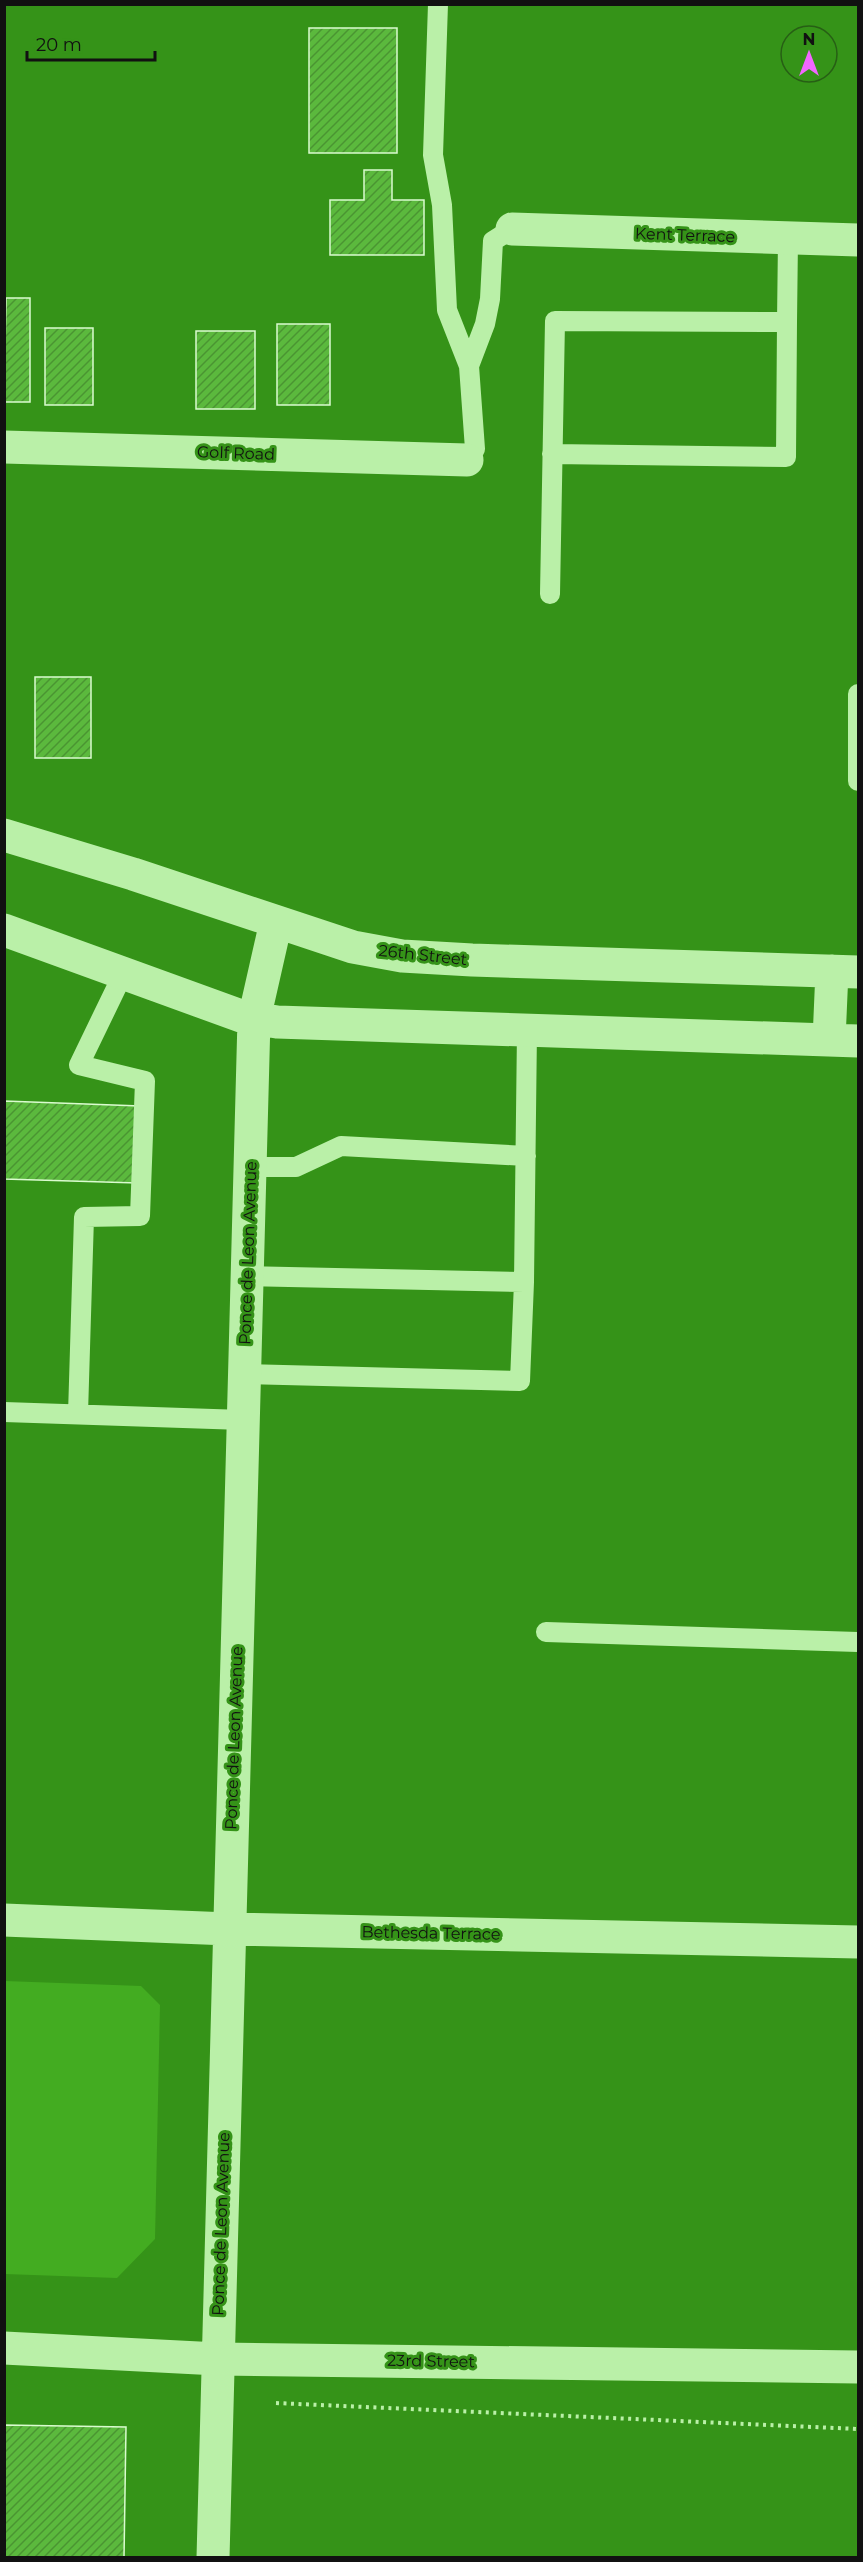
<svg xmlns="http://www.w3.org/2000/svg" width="863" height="2562" font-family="Montserrat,sans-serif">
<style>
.green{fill:#43ac21}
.building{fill:url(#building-hatch);stroke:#dafbcf;stroke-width:1.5}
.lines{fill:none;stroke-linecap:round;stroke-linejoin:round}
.path{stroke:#baf0a8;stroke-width:4;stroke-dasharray:3 4.5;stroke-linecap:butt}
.lane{stroke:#baf0a8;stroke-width:20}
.street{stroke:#baf0a8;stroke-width:33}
.labels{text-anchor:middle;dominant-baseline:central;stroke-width:6;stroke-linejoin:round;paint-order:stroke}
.street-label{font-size:16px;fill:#111;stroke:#359318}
</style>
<defs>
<pattern id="building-hatch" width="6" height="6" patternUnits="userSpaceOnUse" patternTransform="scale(1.5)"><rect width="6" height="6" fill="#5bb93d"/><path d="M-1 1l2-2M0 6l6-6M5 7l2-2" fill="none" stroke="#4a9532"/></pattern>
</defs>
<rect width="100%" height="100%" fill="#359318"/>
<!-- green -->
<path class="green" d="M5,1981L141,1986L160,2005L155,2239L117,2278L5,2274Z"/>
<!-- building -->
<path class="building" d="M309,28H397V153H309Z
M364,170H392V200H424V255H330V200H364Z
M6,298H30V402H4Z
M277,324H330V405H277Z
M45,328H93V405H45Z
M196,331H255V409H196Z
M35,677H91V758H35Z
M4,1101L140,1106L137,1183L4,1179Z
M4,2425L126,2427L124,2558H4Z"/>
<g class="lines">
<!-- path -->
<path class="path" d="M276,2403L858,2429"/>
<!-- lane -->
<path class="lane" d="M438,4L433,155L442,205L447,310L469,366L475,449L467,460
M469,366L485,324L490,299L493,241L512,229
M552,454L786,457L787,322
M550,594L555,321L787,322L788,238
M858,694V781
M250,1167H296L341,1146L526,1156
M247,1276L524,1282L527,1030
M244,1374L520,1381L524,1282
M4,1412L243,1420
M78,1414L84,1217L140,1216L145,1081L79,1065L123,974
M546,1632L858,1642"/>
<!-- street -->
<path class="street" d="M512,229L858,240
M4,447L467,460
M4,835L133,874L353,947L402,956L472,960L858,972
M4,930L241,1016L277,1022L858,1041
M829,1040L832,971
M4,1920L229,1929L858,1942
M4,2348L218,2359L858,2367
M213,2558L254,1019L276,922"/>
</g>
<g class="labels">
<!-- street labels -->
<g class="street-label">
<text transform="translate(685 235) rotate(2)">Kent Terrace</text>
<text transform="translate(236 453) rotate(2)">Golf Road</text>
<text transform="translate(423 955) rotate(6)">26th Street</text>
<text transform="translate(248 1253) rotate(-88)">Ponce de Leon Avenue</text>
<text transform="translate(234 1738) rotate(-88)">Ponce de Leon Avenue</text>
<text transform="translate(431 1933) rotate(1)">Bethesda Terrace</text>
<text transform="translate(221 2224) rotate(-88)">Ponce de Leon Avenue</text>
<text transform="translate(431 2361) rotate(1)">23rd Street</text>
</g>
</g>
<!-- border -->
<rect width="863" height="2562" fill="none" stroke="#111111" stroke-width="12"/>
<!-- north arrow -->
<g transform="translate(809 54)"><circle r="28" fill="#359318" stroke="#275f15" stroke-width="1.5"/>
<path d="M0-4.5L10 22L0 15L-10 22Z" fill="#f267ff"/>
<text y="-9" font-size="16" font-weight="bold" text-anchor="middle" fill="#111111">N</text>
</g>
<!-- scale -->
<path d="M27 51v9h128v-9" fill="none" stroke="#111111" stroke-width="3"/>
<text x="36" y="51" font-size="18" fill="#111111" stroke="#359318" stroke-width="4.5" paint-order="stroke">20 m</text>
</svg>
